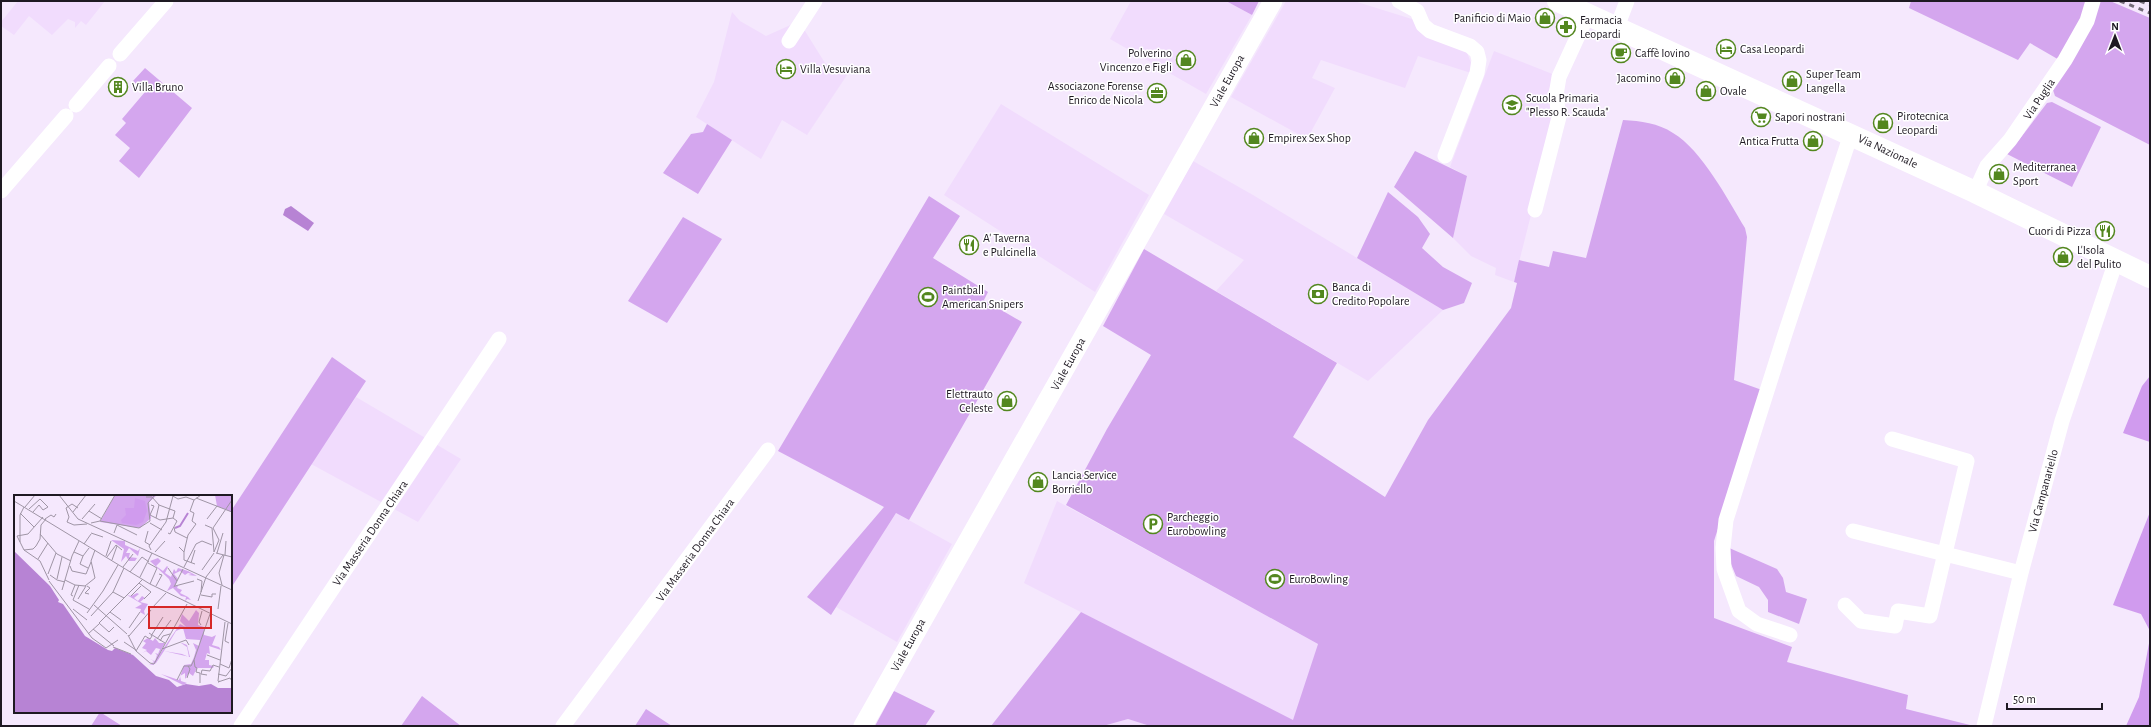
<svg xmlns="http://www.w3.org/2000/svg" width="2151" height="727" font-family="'Alegreya Sans',sans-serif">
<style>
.built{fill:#f1dcfd}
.green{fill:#d4a6ee}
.forest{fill:#d09bee}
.water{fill:#b783d4}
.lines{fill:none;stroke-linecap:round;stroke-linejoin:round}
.minor{stroke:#fff;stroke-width:15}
.tertiary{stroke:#fff;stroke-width:19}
.primary{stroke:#fff;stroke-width:22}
.rail{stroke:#746c79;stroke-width:3;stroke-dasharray:5 5;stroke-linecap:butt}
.labels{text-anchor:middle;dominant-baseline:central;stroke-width:3;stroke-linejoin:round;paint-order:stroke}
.poi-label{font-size:12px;fill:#1e1922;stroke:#fff;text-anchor:start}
.street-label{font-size:12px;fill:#1e1922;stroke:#fff}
.inset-river{fill:none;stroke:#b783d4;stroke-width:2}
.inset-road{fill:none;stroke:#9f95a5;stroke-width:1}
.view{fill:#d62828;fill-opacity:0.15;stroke:#d62828;stroke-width:2}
.inset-edge{fill:none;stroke:#1e1922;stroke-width:2}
</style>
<rect width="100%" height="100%" fill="#f5e8fd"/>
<!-- built -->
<path class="built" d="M18,1H105L86,25L81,21L75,28V22L68,19L52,35L29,16L14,35L1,26V22Z
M1131,1H1226L1252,15L1206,94L1110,39Z
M1286,1H1354L1415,20L1466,50L1471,63V73L1418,56L1405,88L1321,60L1312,78L1335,88L1307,139L1231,97Z
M732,12L740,21L766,36L795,23L805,31L825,63L847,75L807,135L782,120L761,159L696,117L714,82Z
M1494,51L1555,75L1547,95L1556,116L1514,282L1495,275L1496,268L1471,256L1453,238L1467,176L1450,167Z
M1001,104L1149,195L1095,292L944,195Z
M1193,161L1253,195L1443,310L1368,381L1216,291L1244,260L1164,214Z
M356,397L461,459L418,522L311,464Z
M1057,501L1318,644L1294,721L1024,583Z
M896,513L952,544L897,642L836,607Z
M1128,719L1150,726H1103Z"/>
<!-- green -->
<path class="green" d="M1226,1H1259L1252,15Z
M1911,1H2089L2061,61L2030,43L2018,60L1909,8Z
M2098,1H2110L2150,18V145L2055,96L2053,90L2091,23Z
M145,68L192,108L139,178L119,161L130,148L115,135L126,123L122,119L145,92L133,81Z
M2052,102L2101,127L2072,187L2005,153L2019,140L2047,103Z
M1623,120C1641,121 1658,123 1673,133C1702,150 1728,200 1745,228L1747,237L1734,380L1762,390L1714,541V618L1792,647L1787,662L1908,695L1906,709L1974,726H1150L1128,719L1103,726H991L1081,612L1293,720L1318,644L1066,505L1107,429L1151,355L1103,326L1144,249L1337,363L1293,437L1385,497L1428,420L1511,308L1517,283L1514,282L1519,260L1549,267L1553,251L1586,258Z
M707,124L732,140L698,194L663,173L691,134L703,132Z
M1415,151L1467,176L1453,238L1394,187Z
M1388,192L1418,217L1430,234L1422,248L1443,267L1472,283L1464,303L1443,310L1357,258Z
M929,196L960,216L933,258L988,292L984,300L1022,322L909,520L896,513L831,615L807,597L884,507L778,451Z
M683,217L722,239L667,323L628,301Z
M332,357L366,381L231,588V511Z
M1727,547L1777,569L1783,578L1786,592L1807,599L1799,624L1768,612V600L1759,587L1736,576L1729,559Z
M894,691L935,711L925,726H875Z
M422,696L461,726H401Z
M646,709L672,726H635Z
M100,712L122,726H91Z"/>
<!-- forest -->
<path class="forest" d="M2150,376V442L2123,433L2142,386Z
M2150,512V631L2141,614L2113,605Z
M2150,638V726H2126L2139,697Z"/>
<!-- water -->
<path class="water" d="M291,206L314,223L308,231L283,215L285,209Z"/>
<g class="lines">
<!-- minor -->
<path class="minor" d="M1399,1L1417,11L1423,25L1430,31L1470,46L1477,52L1479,60L1477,73L1445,156
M1617,27L1627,1
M789,41L815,1
M120,54L166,1
M76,105L109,66
M1,191L66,116
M1975,192L1987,166L2010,140L2065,60L2087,21L2093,1
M1535,210L1559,117L1556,95L1559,77L1588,14
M1853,531L2021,573
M1845,605L1861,621L1895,626L1898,611L1930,616L1967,461L1892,439
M1790,635L1757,624L1739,611L1724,569L1723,548L1726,520L1785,334L1851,134
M241,726L499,339
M563,726L768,450
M1984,726L2021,573L2062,421L2116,261"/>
<!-- tertiary -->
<path class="tertiary" d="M863,726L1273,1"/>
<!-- primary -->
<path class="primary" d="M1558,1L1975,192L2150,277"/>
<!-- rail -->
<path class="rail" d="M2120,1L2150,13
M2140,1L2150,5"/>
</g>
<!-- icons -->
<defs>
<symbol id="shop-ring" viewBox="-11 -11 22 22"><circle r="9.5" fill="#fff" stroke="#53871f" stroke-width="1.5"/><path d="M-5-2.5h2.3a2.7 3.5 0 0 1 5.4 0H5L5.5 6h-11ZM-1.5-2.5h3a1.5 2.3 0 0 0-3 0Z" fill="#53871f"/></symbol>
<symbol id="pharmacy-ring" viewBox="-11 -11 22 22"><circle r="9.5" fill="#fff" stroke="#53871f" stroke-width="1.5"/><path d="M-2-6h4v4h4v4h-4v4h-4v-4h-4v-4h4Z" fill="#53871f"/></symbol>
<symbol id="hotel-ring" viewBox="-11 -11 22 22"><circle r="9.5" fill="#fff" stroke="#53871f" stroke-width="1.5"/><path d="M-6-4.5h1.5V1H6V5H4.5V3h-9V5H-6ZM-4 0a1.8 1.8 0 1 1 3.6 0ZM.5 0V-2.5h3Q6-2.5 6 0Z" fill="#53871f"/></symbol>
<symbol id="cafe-ring" viewBox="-11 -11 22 22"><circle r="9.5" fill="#fff" stroke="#53871f" stroke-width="1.5"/><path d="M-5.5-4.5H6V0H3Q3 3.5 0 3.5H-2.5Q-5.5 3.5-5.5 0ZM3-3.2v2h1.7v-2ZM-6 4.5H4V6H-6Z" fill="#53871f"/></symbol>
<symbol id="building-ring" viewBox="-11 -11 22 22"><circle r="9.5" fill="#fff" stroke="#53871f" stroke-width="1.5"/><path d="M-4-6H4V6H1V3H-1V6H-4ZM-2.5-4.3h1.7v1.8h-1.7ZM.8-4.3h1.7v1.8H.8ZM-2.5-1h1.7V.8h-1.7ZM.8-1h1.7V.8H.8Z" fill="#53871f"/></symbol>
<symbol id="office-ring" viewBox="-11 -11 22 22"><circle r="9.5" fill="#fff" stroke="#53871f" stroke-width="1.5"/><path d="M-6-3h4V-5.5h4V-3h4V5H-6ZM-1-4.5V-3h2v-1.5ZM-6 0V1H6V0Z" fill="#53871f"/></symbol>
<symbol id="school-ring" viewBox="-11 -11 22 22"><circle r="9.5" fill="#fff" stroke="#53871f" stroke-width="1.5"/><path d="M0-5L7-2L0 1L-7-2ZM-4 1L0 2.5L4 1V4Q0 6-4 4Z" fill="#53871f"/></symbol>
<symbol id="supermarket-ring" viewBox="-11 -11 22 22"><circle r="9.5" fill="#fff" stroke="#53871f" stroke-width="1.5"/><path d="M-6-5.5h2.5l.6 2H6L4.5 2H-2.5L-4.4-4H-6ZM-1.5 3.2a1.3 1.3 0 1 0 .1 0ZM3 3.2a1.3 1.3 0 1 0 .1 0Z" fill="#53871f"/></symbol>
<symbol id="restaurant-ring" viewBox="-11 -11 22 22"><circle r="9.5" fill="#fff" stroke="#53871f" stroke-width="1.5"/><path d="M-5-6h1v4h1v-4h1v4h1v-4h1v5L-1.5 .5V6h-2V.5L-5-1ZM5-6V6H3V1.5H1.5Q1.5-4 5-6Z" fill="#53871f"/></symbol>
<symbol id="bank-ring" viewBox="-11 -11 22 22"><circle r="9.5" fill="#fff" stroke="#53871f" stroke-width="1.5"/><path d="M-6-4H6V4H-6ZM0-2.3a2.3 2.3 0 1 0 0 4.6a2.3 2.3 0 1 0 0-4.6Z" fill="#53871f"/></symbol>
<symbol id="stadium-ring" viewBox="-11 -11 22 22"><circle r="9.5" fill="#fff" stroke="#53871f" stroke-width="1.5"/><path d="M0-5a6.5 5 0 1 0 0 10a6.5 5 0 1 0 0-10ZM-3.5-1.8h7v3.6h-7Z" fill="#53871f"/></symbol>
<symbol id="parking-ring" viewBox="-11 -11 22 22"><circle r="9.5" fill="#fff" stroke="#53871f" stroke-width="1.5"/><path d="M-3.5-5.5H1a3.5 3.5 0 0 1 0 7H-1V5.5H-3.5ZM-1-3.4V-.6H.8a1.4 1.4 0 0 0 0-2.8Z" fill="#53871f"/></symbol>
</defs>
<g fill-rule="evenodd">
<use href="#shop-ring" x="1534" y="7" width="22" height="22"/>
<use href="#pharmacy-ring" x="1555" y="16" width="22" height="22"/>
<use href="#hotel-ring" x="1715" y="38" width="22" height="22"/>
<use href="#cafe-ring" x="1610" y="42" width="22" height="22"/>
<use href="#shop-ring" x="1175" y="49" width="22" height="22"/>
<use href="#hotel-ring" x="775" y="58" width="22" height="22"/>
<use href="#shop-ring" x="1664" y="67" width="22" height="22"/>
<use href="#shop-ring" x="1781" y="70" width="22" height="22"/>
<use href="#building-ring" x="107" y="76" width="22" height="22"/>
<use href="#shop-ring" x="1695" y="80" width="22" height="22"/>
<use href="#office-ring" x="1146" y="82" width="22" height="22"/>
<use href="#school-ring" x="1501" y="94" width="22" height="22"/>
<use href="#supermarket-ring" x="1750" y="106" width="22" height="22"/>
<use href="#shop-ring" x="1872" y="112" width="22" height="22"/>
<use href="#shop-ring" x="1243" y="127" width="22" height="22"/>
<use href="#shop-ring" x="1802" y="130" width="22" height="22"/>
<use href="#shop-ring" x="1988" y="163" width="22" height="22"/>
<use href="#restaurant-ring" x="2094" y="220" width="22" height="22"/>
<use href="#restaurant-ring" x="958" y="234" width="22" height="22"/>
<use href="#shop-ring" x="2052" y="246" width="22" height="22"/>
<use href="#bank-ring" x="1307" y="283" width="22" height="22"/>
<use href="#stadium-ring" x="917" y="286" width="22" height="22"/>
<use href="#shop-ring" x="996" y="390" width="22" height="22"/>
<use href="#shop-ring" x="1027" y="471" width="22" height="22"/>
<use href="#parking-ring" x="1142" y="513" width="22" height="22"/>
<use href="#stadium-ring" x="1264" y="568" width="22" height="22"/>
</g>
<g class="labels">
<!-- poi labels -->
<g class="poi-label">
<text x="1531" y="18" text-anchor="end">Panificio di Maio</text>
<text x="1580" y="20">Farmacia<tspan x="1580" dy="14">Leopardi</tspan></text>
<text x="1740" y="49">Casa Leopardi</text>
<text x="1172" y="53" text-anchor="end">Polverino<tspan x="1172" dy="14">Vincenzo e Figli</tspan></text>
<text x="1635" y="53">Caffè Iovino</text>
<text x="800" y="69">Villa Vesuviana</text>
<text x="1806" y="74">Super Team<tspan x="1806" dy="14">Langella</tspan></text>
<text x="1661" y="78" text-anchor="end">Jacomino</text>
<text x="1143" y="86" text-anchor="end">Associazone Forense<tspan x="1143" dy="14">Enrico de Nicola</tspan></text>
<text x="132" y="87">Villa Bruno</text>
<text x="1720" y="91">Ovale</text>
<text x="1526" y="98">Scuola Primaria<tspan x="1526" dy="14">"Plesso R. Scauda"</tspan></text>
<text x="1897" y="116">Pirotecnica<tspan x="1897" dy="14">Leopardi</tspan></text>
<text x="1775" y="117">Sapori nostrani</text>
<text x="1268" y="138">Empirex Sex Shop</text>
<text x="1799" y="141" text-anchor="end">Antica Frutta</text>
<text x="2013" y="167">Mediterranea<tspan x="2013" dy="14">Sport</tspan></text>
<text x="2091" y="231" text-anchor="end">Cuori di Pizza</text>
<text x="983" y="238">A' Taverna<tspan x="983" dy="14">e Pulcinella</tspan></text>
<text x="2077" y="250">L'Isola<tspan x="2077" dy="14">del Pulito</tspan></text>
<text x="1332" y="287">Banca di<tspan x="1332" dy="14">Credito Popolare</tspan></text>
<text x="942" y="290">Paintball<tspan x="942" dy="14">American Snipers</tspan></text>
<text x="993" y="394" text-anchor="end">Elettrauto<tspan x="993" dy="14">Celeste</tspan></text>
<text x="1052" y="475">Lancia Service<tspan x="1052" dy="14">Borriello</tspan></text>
<text x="1167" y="517">Parcheggio<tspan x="1167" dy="14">Eurobowling</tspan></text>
<text x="1289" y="579">EuroBowling</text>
</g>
<!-- street labels -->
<g class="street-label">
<text transform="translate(1227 81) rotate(-61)">Viale Europa</text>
<text transform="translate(2039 99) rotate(-56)">Via Puglia</text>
<text transform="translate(1888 151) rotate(25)">Via Nazionale</text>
<text transform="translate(1068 364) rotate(-61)">Viale Europa</text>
<text transform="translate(2043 491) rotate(-75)">Via Campanariello</text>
<text transform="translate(370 533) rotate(-56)">Via Masseria Donna Chiara</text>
<text transform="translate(695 550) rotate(-54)">Via Masseria Donna Chiara</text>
<text transform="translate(908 645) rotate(-61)">Viale Europa</text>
</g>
</g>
<!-- overview -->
<g transform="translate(14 495)">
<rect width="218" height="218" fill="#f5e8fd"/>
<path d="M101,0H143L135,7L137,23L126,33L86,27ZM201,0H218V17L203,11ZM97,45L111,46V50L124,56L126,53L124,61L115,53L112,58H116L115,62L123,63L121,66H115L112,61L107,67L110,54ZM144,63L147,66L142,71L149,76L153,71L154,72L151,78L157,82L160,74L162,77L164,73L174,76L183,81L174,80L178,79L174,78L171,80L166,76L160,79L164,84L161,91H164L163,93L168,95L166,98L174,102L177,105L173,104L171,107L172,102L167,101L159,93L153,96L157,89L155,84L136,66ZM123,98L125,99L120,103L124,106L128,101L131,103L126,107L134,109L130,116L131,120L126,117L127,114L121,113L128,109L113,100L117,101ZM182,115L185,118L184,130L190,132V140L198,142L202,140L198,150L205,152L207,155L195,151L196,159L193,158L191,165H195V170L200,171L199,173H183L179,181L175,178L171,184V178L166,181L167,186L173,188L169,190L147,179L165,185L170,170L177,169L180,162L182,155L179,148L185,151L186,145L172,144L169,133L162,136L150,156L168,159L175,162L173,152L167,148H168L173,150L176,162L150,156L142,168L139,170L135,169H139L166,129L172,132L166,126L168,119L175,126ZM134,143L139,146L141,143L145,148H151L141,167L138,168L140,166L136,164L141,166L143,160L141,158L144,159L146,154L142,153L137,160L132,156L128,158L133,155L128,153L132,148L129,146Z" fill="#d4a6ee"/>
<path d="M121,3L131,6L133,16L129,27L122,30L108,28L107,25L112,20L111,13H120Z" fill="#d09bee"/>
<path d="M0,56L36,91L45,105L44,107L49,109L71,141L94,155L98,156L101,153L119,160L142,181L155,185L163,192L172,189L185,191L197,189L204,193H218V218H0Z" fill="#b783d4"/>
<path class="inset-river" d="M161,33L166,31L174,18"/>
<path class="inset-road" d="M45,0L64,24L218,95M157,0L164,4L172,2L180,5M132,2H138L145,10L161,16L159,23M182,3L218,17M0,6L136,89L218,129M137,10L140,11L136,20L146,25L159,23L163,26L156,39L154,38M10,12L6,20V47L10,55L26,66L35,85M11,12L21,0M15,14L26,4L34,12L29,15L25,10L19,17M75,16L88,24M176,16L180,5L187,0M59,17L72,0M6,18L20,32M142,23L145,10M31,24L37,20L40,22L42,19M68,24L81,9M193,24L203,11M86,26L101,0M53,27L55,22L52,13L58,9L64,13M53,27L60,30L73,29M77,28L86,26L125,33L136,26L134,8L141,0M136,28L148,35M191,30L198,33L200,57M160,32L161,37L173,43M134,36L131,47L136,50M77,38L89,42M100,38L103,30L123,40M26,39L43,59L57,66M6,47L3,41L14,39L29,22M70,49L77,39M165,52L170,57V65L181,69M10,55L19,54L22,51L26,44L27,30L32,24M137,55L135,51L152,27L159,1M60,57L69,61L75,53M141,57L151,46M170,57L174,40L182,29L178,26L180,18L176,16M200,57L205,45L199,33L218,5M202,58L218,62M203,58L209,38M211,60L212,46M69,61L66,69L74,73M92,61L97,46M93,62L102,50L108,55M24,64L34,48M98,65L103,51M134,68L143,73L136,89M177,68L181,55M56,71L58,76L72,79L77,67M109,72L119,59M170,72L182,49L188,46L198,50M154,73L163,86M188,75L200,58M116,77L128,62L135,67M34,79L42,58M36,80L43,85L51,87M126,82L138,58M43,84L48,62M183,84L188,86L187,97M51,85L61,90L71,91L81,83L77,66L81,55M35,86L78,143L92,153L104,145M125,88L137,97L130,104M65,90L59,105L75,114M208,90L205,78L210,60M73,91L76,93L71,98L75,99M142,91L148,80L145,79M161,91L180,86M160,92L169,74M48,95L58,61L65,46M99,97L110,103M187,100L198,102V99H202M59,101L57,100L61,90M117,101L127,91M64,104L72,91M184,106L192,82L209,60M80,110L113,139M138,113L152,98M59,114L73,125M204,114L207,91M96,117L107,125M73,118L89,96L104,70M77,121L99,97L110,73M214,128L211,146L215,148M187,130L185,127L188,116M100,132L95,137L85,128L129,84M115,133L126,117M79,134L100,151M135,138L151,148M74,139L85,129M114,140L122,156L136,168L140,169L173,109M115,141L137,115M137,141L149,122M143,144L157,125M146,146L149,141L156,139M110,147L122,155M99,152L117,159M148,154L172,145L175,150M122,156L131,141L136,144L138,141M193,160L206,165M180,165L181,172L183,173L182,177L186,178V188M206,169L215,173L218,164M204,179L212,181L218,173M193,180L187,179L188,175L196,176L199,170L205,172M173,183L176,174L174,171M163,185L170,171H177L180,165L196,119M204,186L211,127M206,186L204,187L216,183L218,186"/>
<path class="view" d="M135,112H197V133H135Z"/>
<rect width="218" height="218" class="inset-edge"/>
</g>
<!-- border -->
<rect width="2151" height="727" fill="none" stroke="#1e1922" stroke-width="4"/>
<!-- north arrow -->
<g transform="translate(2115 36)" stroke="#ffffff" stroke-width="3" paint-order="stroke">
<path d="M0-3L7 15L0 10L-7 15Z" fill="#1e1922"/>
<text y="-6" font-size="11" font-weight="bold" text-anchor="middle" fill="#1e1922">N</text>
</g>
<!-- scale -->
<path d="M2007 703v6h95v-6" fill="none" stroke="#1e1922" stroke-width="2"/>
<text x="2013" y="703" font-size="12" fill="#1e1922" stroke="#ffffff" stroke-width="3" paint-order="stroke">50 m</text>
</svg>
